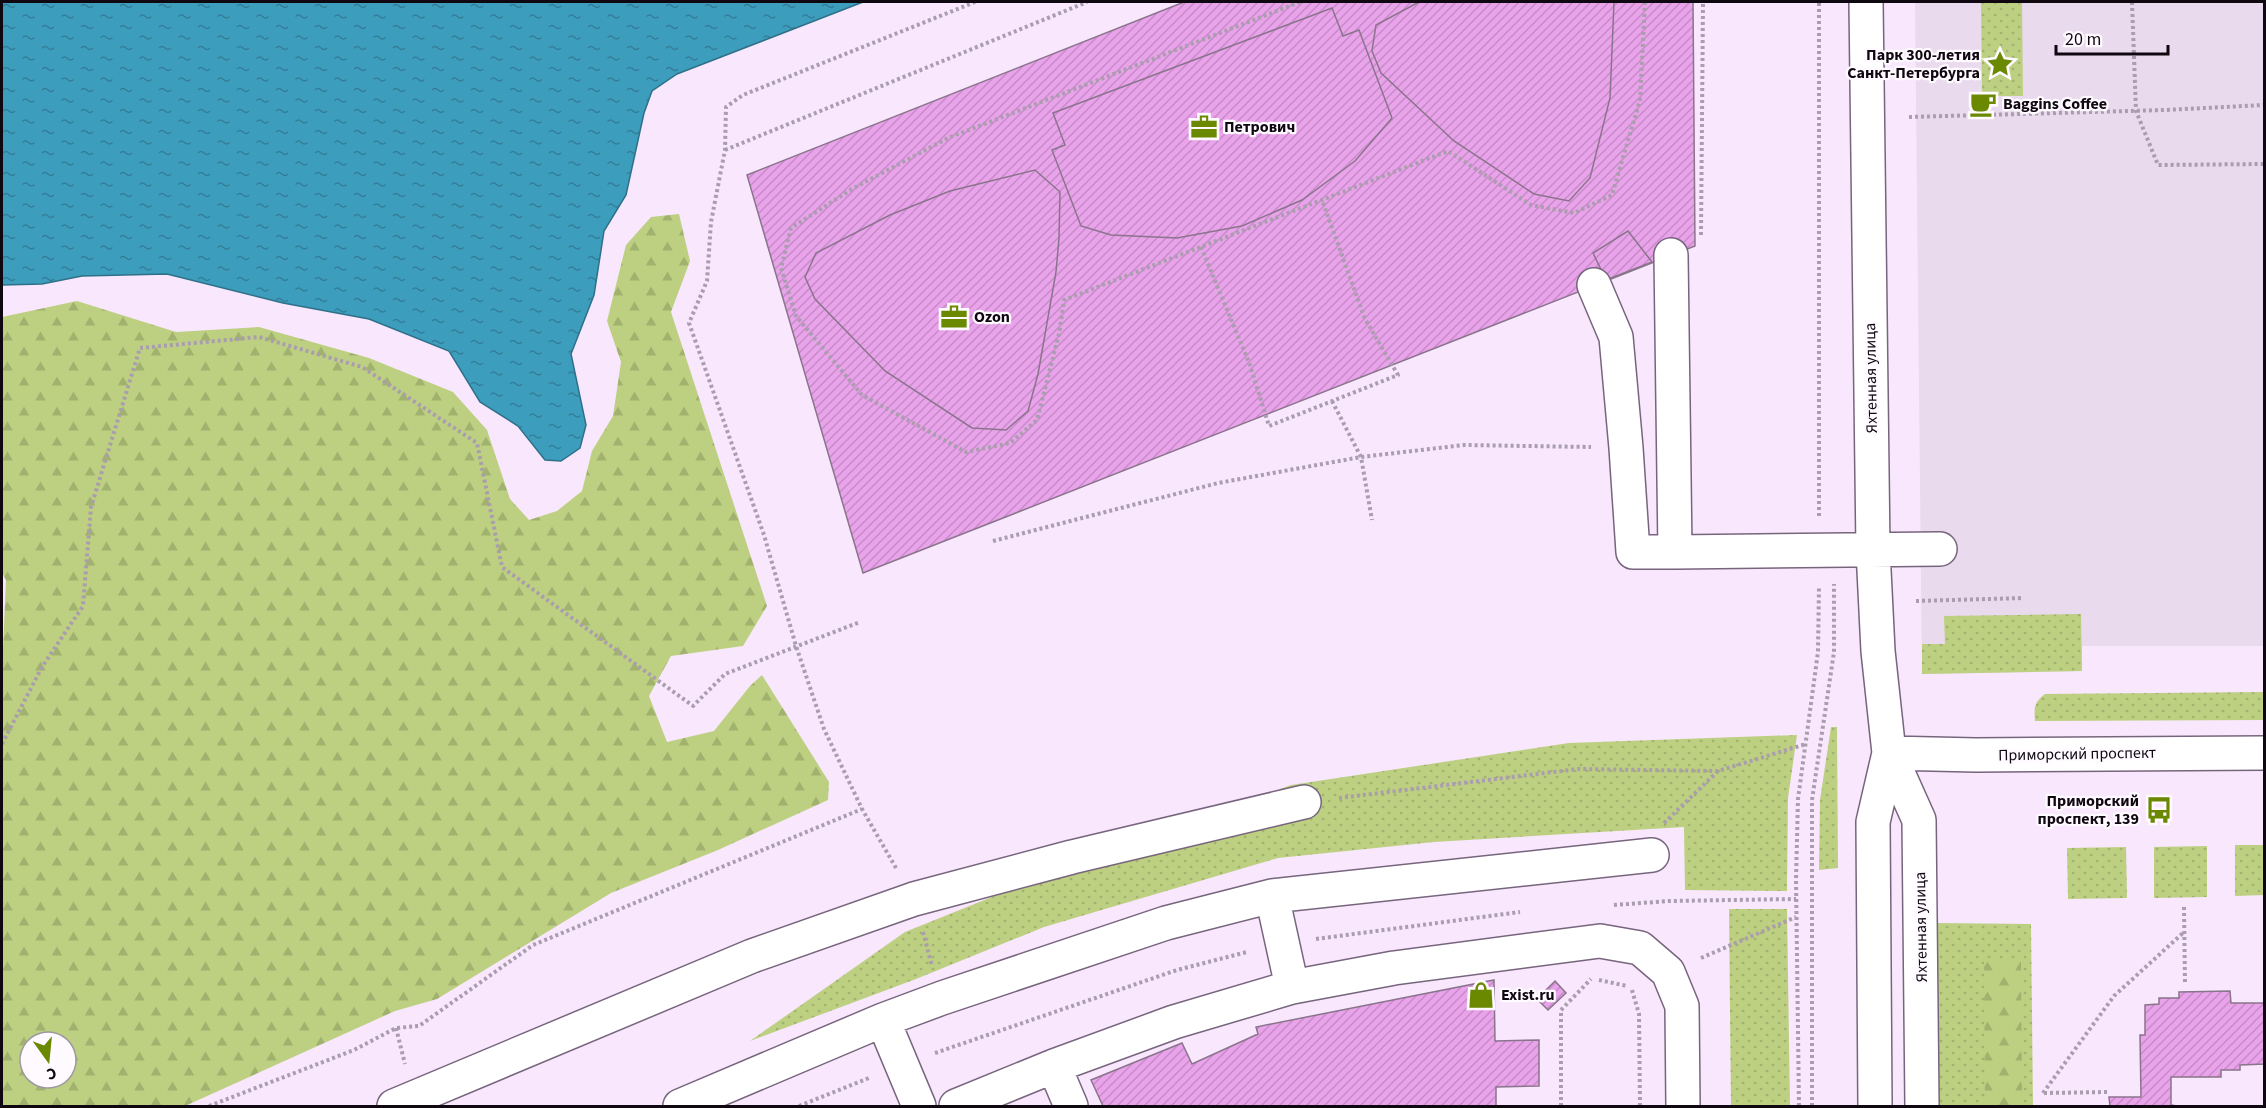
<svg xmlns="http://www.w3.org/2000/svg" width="2266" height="1108" font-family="'Source Sans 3',sans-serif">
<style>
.commercial{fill:#e9daed}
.grass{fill:url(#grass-dots)}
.forest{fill:url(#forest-firs);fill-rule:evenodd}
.water{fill:url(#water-ripples);stroke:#2f7089;stroke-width:1.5}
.building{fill:url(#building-hatch);stroke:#8a748b;stroke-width:1.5}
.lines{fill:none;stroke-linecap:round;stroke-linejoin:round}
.minor-casing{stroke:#77657d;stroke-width:36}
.path{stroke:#aa9dae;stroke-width:4;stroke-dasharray:3 3;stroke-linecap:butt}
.minor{stroke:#fff;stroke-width:33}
.labels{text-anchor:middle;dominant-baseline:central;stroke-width:4.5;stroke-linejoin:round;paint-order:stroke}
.poi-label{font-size:16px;font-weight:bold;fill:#0f0811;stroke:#fefaff;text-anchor:start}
.street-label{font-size:16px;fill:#0f0811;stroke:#fefaff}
</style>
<defs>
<pattern id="grass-dots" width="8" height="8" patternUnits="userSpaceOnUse" patternTransform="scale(1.5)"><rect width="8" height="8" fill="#bdd081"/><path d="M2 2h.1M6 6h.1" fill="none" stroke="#a1b16e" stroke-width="1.8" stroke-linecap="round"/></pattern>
<pattern id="forest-firs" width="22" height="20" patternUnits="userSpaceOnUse" patternTransform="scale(1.5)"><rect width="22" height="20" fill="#bdd081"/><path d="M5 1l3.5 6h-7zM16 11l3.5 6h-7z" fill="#a1b16e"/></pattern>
<pattern id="water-ripples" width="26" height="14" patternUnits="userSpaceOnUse" patternTransform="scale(1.5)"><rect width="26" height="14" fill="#3d9dbd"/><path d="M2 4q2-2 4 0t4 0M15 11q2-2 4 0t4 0" fill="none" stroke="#327e98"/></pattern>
<pattern id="building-hatch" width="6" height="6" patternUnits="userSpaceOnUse" patternTransform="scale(1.5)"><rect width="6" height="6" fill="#e9a3eb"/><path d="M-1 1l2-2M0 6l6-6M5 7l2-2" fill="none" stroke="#c78bc8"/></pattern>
</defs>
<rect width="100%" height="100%" fill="#f8e7fd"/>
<!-- commercial -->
<path class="commercial" d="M1915,2H2264V646H2082V671L1922,674Z"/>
<!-- grass -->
<path class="grass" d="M1981,2H2022L2023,96H1982Z
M2081,614L2082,671L1922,674V644H1945L1944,616Z
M2264,692V720L2035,721C2034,708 2034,702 2045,694Z
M1831,727H1837L1838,868L1819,870L1820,800Z
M1797,735L1788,798L1787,891L1685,890L1684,827L1434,842L1278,858L1044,927L916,979L750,1041L905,932L1027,883L1291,785L1569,743Z
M2235,845H2264V895L2235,896Z
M2207,846V897L2154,898V847Z
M2126,847L2127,898L2068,899L2067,848Z
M1729,909H1787L1790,1106H1731Z
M1935,923L2031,924L2033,1106H1937Z"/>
<!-- forest -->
<path class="forest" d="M679,214L690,261L671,312L767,606L743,646L671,656L649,696L667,742L714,731L750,686L762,675L829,782L828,800L718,850L611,893L437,999L395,1011L185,1106H2V671L6,580L2,573V317L77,301L176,332L259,327L369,358L453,392L487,430L510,499L529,520L557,511L582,491L592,451L613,416L621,362L607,321L626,245L651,217ZM30,1042H66V1078H30Z
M2021,959L2022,1106H1985L1984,960Z"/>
<!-- water -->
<path class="water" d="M2,2H863L677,74L652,91L644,113L626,195L604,231L594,295L571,354L586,425L580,448L561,461L545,460L518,426L480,402L449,351L369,319L283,303L167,274L82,276L42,284L2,285Z"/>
<!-- building -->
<path class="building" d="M1184,2H1693L1695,246L863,573L747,175Z
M1419,2H1614L1610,98L1590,178L1569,201L1534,194L1454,141L1381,73L1372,51L1376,25Z
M1332,8L1343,36L1359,30L1392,118L1355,161L1302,200L1242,226L1177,238L1111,235L1081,226L1052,150L1065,145L1053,113Z
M1035,170L1060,192L1059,238L1056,272L1038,374L1028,411L1006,430L972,428L885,371L815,299L805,277L816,253L890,215L950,191Z
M1628,231L1652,262L1606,280L1593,253Z
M1494,980L1495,1041L1539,1040V1086L1496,1087V1106H1103L1091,1080L1182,1043L1192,1064L1258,1034L1256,1027Z
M1555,981L1566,993L1548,1010L1537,999Z
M2230,991L2231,1003H2264V1064L2240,1065V1070H2221V1077H2171V1105L2177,1106H2110L2109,1097H2141L2140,1035H2145V1005L2159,1004V998H2179V992Z"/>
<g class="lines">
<defs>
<path id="minor" d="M1866,2L1873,550L1878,651L1889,753L1919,820L1922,1106
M1671,255L1675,552L1940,549
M1594,285L1616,337L1626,448L1633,552H1675
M1889,753L1976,755L2264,753
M1272,896L1292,987
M883,1020L919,1106
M1054,1066L1071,1106
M394,1106L752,956L914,899L1072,857L1304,802
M680,1106L883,1020L942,998L1166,923L1272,896L1652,855
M956,1106L1054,1066L1174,1022L1292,987L1394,968L1600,941L1640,948L1668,972L1682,1006L1683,1106
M1875,1106L1873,822L1889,753"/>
</defs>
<!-- minor casing -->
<use href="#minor" class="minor-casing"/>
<!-- path -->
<path class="path" d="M1300,2L948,138L852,189L791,228L781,268L796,316L862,395L966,452L1010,443L1037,420L1059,334L1064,300L1448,151L1531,205L1574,213L1612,195L1640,100L1645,2
M2132,2L2136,111L2158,165L2264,164
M1909,117L2165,110L2264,105
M725,150L1087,2
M1701,235L1703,2
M1201,247L1250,365L1269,426L1398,375L1365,319L1322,200
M1332,401L1361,457L1372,520
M1819,516V2
M993,541L1218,483L1361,457L1464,445L1591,447
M1916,601L2023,598
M2,744L42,667L83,606L91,507L140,348L259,337L362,367L477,443L502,567L693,706L725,674L860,622
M1339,798L1578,769L1718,771
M1664,823L1718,771L1806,744
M896,868L862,809L824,729L796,646L764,535L689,323L707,281L711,222L725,150L726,107L743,95L975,2
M1614,905L1669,901L1796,899
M2184,907L2185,984
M923,932L932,966
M1316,939L1520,912
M1701,958L1796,917
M1599,980L1627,986
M1632,990L1639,1014L1640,1106
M396,1028L405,1064
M935,1053L1177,970L1247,952
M2043,1093L2114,996L2184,932
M2044,1093L2109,1092
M209,1106L354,1050L396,1028L419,1026L533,945L862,809
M799,1106L869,1078
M1561,1106V1010L1591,979
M1799,1106L1796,880L1798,799L1818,652L1819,587
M1812,1106V800L1834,652V584"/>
<!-- minor -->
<use href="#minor" class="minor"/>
</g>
<!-- icons -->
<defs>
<symbol id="sight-bare" viewBox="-9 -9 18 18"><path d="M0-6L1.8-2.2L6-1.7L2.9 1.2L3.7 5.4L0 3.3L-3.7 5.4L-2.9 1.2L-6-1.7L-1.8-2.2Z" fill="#6a8800" stroke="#fefaff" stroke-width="2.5" paint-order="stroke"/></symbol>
<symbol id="cafe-bare" viewBox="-9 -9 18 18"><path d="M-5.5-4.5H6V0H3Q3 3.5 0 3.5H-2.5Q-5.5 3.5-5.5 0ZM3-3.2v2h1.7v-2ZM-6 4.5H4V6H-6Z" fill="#6a8800" stroke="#fefaff" stroke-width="2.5" paint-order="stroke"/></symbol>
<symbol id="office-bare" viewBox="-9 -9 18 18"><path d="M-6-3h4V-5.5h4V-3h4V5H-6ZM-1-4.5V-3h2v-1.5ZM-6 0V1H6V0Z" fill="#6a8800" stroke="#fefaff" stroke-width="2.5" paint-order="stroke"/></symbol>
<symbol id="bus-bare" viewBox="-9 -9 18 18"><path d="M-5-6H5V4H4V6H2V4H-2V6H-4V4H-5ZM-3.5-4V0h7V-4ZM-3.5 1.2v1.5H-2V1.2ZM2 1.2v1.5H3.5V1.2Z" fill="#6a8800" stroke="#fefaff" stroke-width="2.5" paint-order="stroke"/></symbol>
<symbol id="shop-bare" viewBox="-9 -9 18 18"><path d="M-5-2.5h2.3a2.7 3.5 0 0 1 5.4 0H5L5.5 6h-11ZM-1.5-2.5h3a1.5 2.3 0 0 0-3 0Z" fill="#6a8800" stroke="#fefaff" stroke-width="2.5" paint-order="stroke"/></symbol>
</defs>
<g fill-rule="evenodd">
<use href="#sight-bare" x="1981" y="45" width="38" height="38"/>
<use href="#cafe-bare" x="1964" y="85" width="38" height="38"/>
<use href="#office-bare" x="1185" y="108" width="38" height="38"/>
<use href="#office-bare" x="935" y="298" width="38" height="38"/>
<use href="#bus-bare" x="2140" y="791" width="38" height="38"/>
<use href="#shop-bare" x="1462" y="976" width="38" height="38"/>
</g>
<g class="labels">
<!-- poi labels -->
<g class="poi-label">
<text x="1980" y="55" text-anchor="end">Парк 300-летия<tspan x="1980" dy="18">Санкт-Петербурга</tspan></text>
<text x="2003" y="104">Baggins Coffee</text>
<text x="1224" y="127">Петрович</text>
<text x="974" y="317">Ozon</text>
<text x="2139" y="801" text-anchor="end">Приморский<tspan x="2139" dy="18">проспект, 139</tspan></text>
<text x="1501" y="995">Exist.ru</text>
</g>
<!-- street labels -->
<g class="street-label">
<text transform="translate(1871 378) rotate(-91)">Яхтенная улица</text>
<text transform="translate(2077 754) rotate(-1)">Приморский проспект</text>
<text transform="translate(1921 927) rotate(-91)">Яхтенная улица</text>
</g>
</g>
<!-- border -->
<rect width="2266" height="1108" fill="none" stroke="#0f0811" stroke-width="6"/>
<!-- north arrow -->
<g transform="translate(48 1060) rotate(165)"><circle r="28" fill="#fefaff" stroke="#9e99a0" stroke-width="1.5"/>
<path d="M0-4.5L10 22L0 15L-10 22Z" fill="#6a8800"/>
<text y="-9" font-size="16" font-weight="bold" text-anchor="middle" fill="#0f0811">С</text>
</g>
<!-- scale -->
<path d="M2056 45v9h112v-9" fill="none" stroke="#0f0811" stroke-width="3"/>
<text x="2065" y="45" font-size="18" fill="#0f0811" stroke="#fefaff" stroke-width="4.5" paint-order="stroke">20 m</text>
</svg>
